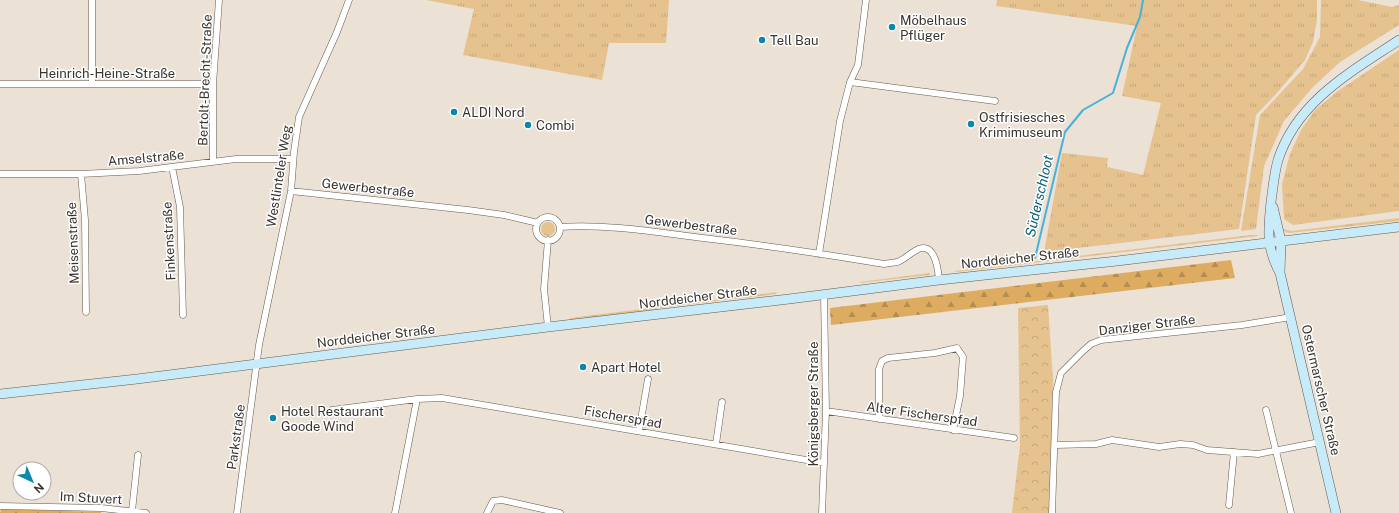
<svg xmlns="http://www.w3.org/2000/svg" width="1399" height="513" font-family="'Public Sans',sans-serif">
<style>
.grass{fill:url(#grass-tufts)}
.forest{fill:url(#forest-firs)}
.park{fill:url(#park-crowns)}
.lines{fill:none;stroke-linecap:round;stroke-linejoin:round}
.stream{stroke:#47b2d8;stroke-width:2}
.street-casing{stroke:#635b50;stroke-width:7}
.secondary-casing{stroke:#635b50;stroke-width:10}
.street{stroke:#fff;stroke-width:6}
.secondary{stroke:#c7ebf8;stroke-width:9}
.poi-dot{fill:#0b87aa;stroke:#fff;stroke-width:1.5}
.labels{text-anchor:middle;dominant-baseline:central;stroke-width:3;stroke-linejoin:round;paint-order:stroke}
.poi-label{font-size:13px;fill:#37332e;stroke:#fff;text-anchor:start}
.street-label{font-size:13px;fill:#37332e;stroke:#fff}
.water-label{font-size:14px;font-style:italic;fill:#06607a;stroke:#fff}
</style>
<defs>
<pattern id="grass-tufts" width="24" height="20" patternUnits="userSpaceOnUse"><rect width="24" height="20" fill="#e6c28e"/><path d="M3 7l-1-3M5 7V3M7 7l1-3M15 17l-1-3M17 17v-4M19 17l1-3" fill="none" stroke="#c6a77b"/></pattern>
<pattern id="forest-firs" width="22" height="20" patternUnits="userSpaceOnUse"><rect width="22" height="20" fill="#deac60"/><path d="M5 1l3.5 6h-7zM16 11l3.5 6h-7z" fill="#b58d50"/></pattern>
<pattern id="park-crowns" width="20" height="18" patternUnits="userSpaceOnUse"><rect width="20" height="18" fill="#e6c28e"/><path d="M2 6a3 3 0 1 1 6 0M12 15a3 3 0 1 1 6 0" fill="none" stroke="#c6a77b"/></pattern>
</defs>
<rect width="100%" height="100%" fill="#ebe1d5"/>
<!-- grass -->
<path class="grass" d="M426,0H669L666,43H609L602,80L463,55L474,9Z
M997,0H1317V19L1313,42L1305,60L1276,94L1256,115L1239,229L1044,252L1062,153L1108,158L1107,167L1143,175L1161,103L1122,96L1137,26L996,6Z
M1321,0H1358L1392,7L1399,5V25L1340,62L1312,88L1284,121L1264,166L1256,229L1241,231L1260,115L1303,69L1320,37Z
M1399,50V211L1293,225L1284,219L1282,184L1290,154L1301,130L1315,110L1338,91Z
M1399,218V221L1289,233L1286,232L1282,229L1292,231Z
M541 229a7 7 0 1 1 14 0a7 7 0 1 1-14 0Z
M1251,235H1257L1258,236L957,272L954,271Z
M930,273L929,275L860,283V282Z
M777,292L776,294L658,308L654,311L571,320L570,318Z"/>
<!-- forest -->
<path class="forest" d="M1231,260L1235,278L831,325L830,308Z
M1,509L101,512V513H0Z"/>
<!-- park -->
<path class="park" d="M1048,305L1053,380L1049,513H1012L1020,445L1018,308Z"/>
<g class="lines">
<!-- stream -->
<path class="stream" d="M1035,258L1065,132L1083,110L1113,93L1127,48L1140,17L1143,0"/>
<defs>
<path id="street" d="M850,82L995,101
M0,84H213
M92,84V0
M213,161V84L219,0
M172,167L180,207L183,315
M0,174H81L139,171L236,159H293
M81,174L85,220L86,312
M291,191L468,210L504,215L538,223
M536 229a12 12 0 1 1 24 0a12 12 0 1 1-24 0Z
M560,227C608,224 655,232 703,238C763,245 824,254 884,264C888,263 893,263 897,262C904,260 909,254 915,251C934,239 938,267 939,280
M548,240L544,289L548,327
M819,254L840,121L850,82L858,65L866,0
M332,410L417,399L442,398L824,463
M1266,410L1291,513
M826,411L1014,438
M879,419V369L882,361L888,358L935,353L957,348L963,357L960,396L953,430
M639,431L648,379
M716,444L722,402
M1055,445L1096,444L1112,440L1159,447L1180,444L1193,445L1207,450L1258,454L1320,442
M1229,505L1234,452
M0,506L101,508L146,513
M132,511L138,455
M237,513L259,345L291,191L294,152L299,117L337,32L349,0
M395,513L417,399
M487,513L493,501L502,500L560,513
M822,513L826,411L824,295
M1052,513L1056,392L1061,373L1083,351L1091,344L1101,340L1242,325L1291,317"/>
<path id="secondary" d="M1273,207L1281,241L1280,273
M0,394L137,379L548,327L789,299L939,280L1117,261L1399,227
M1336,513L1280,273C1266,247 1268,231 1271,202C1273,188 1274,174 1278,160C1297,101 1351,72 1399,40"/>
</defs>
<!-- street casing -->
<use href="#street" class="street-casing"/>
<!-- secondary casing -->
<use href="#secondary" class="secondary-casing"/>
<!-- street -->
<use href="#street" class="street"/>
<!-- secondary -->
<use href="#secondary" class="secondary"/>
</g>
<!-- markers -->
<g class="poi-dot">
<circle cx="892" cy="27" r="4"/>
<circle cx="762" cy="40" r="4"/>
<circle cx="454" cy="112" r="4"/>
<circle cx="971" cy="124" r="4"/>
<circle cx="528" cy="125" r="4"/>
<circle cx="583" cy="367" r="4"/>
<circle cx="273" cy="418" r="4"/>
</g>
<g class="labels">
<!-- poi labels -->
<g class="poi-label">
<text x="900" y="20">Möbelhaus<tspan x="900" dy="15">Pflüger</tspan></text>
<text x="770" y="40">Tell Bau</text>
<text x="462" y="112">ALDI Nord</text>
<text x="979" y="117">Ostfrisiesches<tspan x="979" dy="15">Krimimuseum</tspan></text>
<text x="536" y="125">Combi</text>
<text x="591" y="367">Apart Hotel</text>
<text x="281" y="411">Hotel Restaurant<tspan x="281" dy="15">Goode Wind</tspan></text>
</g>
<!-- street labels -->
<g class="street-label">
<text x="107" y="73">Heinrich-Heine-Straße</text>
<text transform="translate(205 80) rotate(-88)">Bertolt-Brecht-Straße</text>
<text transform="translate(146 158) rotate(-5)">Amselstraße</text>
<text transform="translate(279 176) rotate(-81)">Westlinteler Weg</text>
<text transform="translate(368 188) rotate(6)">Gewerbestraße</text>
<text transform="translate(691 225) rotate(7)">Gewerbestraße</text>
<text transform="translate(169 241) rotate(-93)">Finkenstraße</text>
<text transform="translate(73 243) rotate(-92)">Meisenstraße</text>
<text transform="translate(1020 258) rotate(-6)">Norddeicher Straße</text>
<text transform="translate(698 297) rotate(-7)">Norddeicher Straße</text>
<text transform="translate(1147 325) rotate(-7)">Danziger Straße</text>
<text transform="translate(376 336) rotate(-7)">Norddeicher Straße</text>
<text transform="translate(1321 390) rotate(77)">Ostermarscher Straße</text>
<text transform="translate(813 404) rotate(-90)">Königsberger Straße</text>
<text transform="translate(922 414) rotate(8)">Alter Fischerspfad</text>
<text transform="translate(623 417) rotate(10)">Fischerspfad</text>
<text transform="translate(236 437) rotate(-82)">Parkstraße</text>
<text transform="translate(91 498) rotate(3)">Im Stuvert</text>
</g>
<!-- water labels -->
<g class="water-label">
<text transform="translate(1039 196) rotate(-77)">Süderschloot</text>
</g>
</g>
<!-- north arrow -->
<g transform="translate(32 481) rotate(136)"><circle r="19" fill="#ffffff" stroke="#afadab"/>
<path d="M0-3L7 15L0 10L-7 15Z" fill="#0b87aa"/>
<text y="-6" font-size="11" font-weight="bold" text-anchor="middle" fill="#37332e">N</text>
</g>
</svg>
